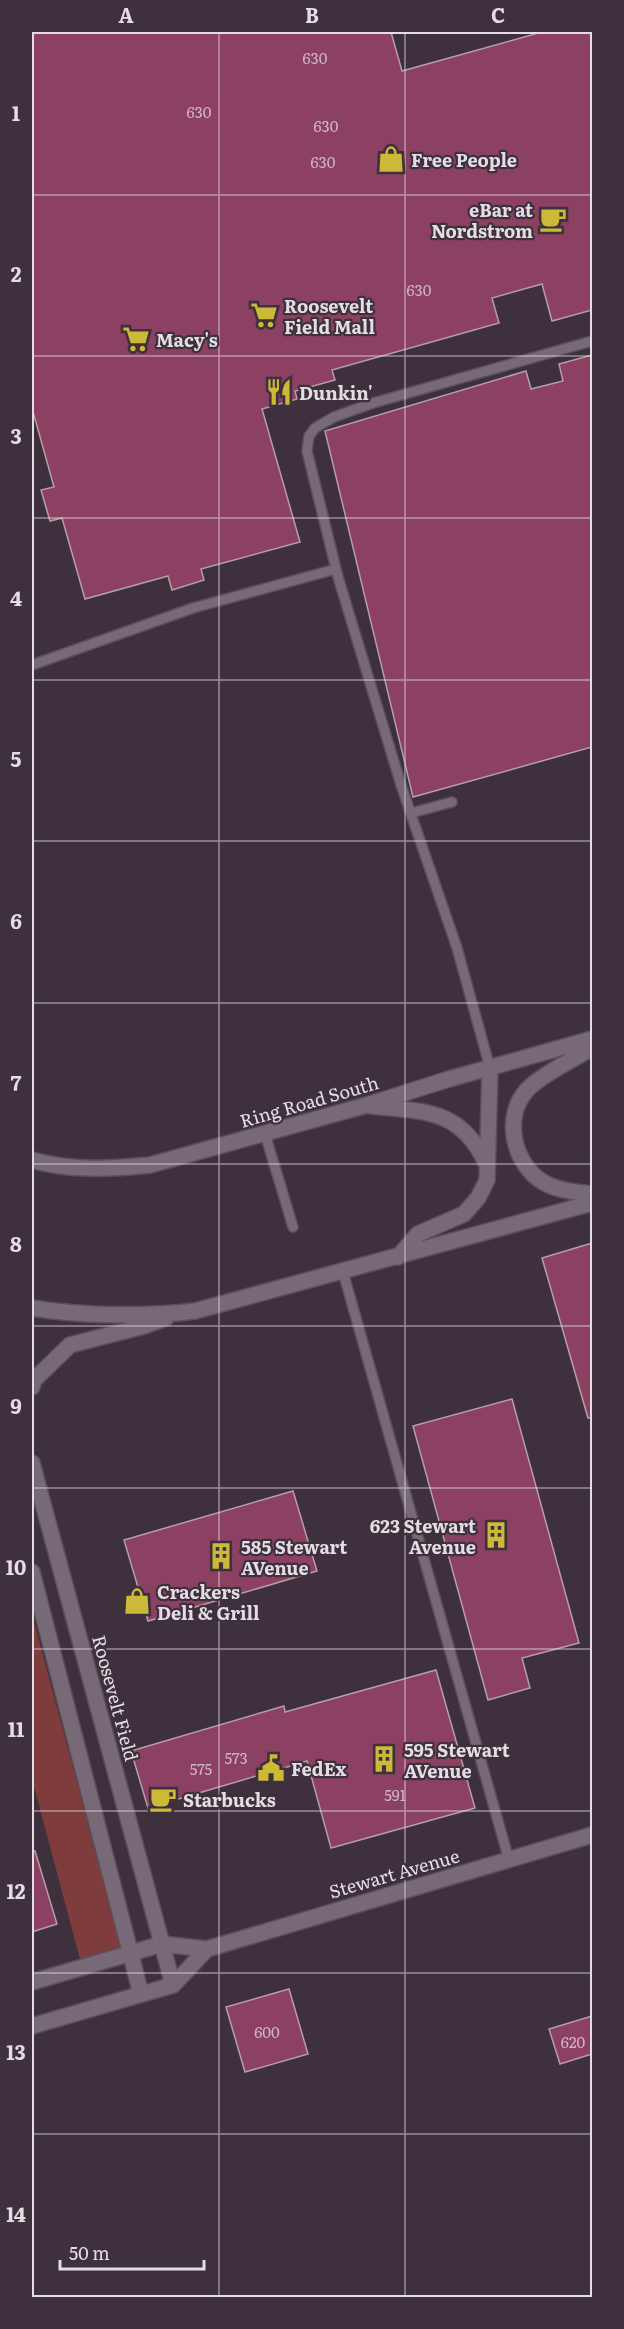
<svg xmlns="http://www.w3.org/2000/svg" width="624" height="2329" font-family="Literata,serif">
<style>
.green{fill:#7f3c3c}
.building{fill:#8c4162;stroke:#b59ea6;stroke-width:1.5}
.lines{fill:none;stroke-linecap:round;stroke-linejoin:round}
.service-casing{stroke:#5a4f5a;stroke-width:12}
.minor-casing{stroke:#5a4f5a;stroke-width:18}
.secondary-casing{stroke:#5a4f5a;stroke-width:18}
.service{stroke:#786977;stroke-width:9}
.minor{stroke:#786977;stroke-width:15}
.secondary{stroke:#786977;stroke-width:15}
.grid{fill:none;stroke:#e5dde4;stroke-width:1.5;stroke-opacity:0.55}
.labels{text-anchor:middle;dominant-baseline:central;stroke-width:4.5;stroke-linejoin:round;paint-order:stroke}
.number-label{font-size:15px;fill:#cfb6c4}
.poi-label{font-size:18px;font-weight:bold;fill:#e5dde4;stroke:#3e313d;text-anchor:start}
.street-label{font-size:18px;fill:#e5dde4;stroke:#3e313d}
.neatline{fill:none;stroke:#e5dde4;stroke-width:2}
.grid-label{font-size:20px;text-anchor:middle;font-weight:bold;fill:#e5dde4}
</style>
<rect width="100%" height="100%" fill="#3e313d"/>
<!-- green -->
<path class="green" d="M32,1614L122,1951L81,1963L32,1779Z"/>
<!-- building -->
<path class="building" d="M32,32H391L402,71L542,32H592V310L552,321L542,284L492,298L499,323L332,370L335,380L295,391L297,399L262,409L300,542L201,569L204,580L172,590L168,576L85,599L62,518L50,521L41,490L54,487L32,408Z
M592,355V747L413,797L325,431L526,371L531,389L563,381L559,364Z
M592,1243V1417L588,1418L542,1258Z
M512,1399L579,1643L522,1658L530,1688L488,1700L413,1426Z
M293,1491L317,1571L148,1621L124,1540Z
M436,1670L475,1808L331,1848L307,1761L148,1808L131,1751L284,1706L285,1712Z
M35,1851L57,1924L32,1932V1852Z
M289,1989L308,2054L245,2072L226,2007Z
M592,2016V2054L560,2064L549,2029Z"/>
<g class="lines">
<defs>
<path id="service" d="M32,665L193,608L336,569
M411,813L452,802
M490,1068L457,948L401,785L338,577L307,451L309,436L315,428L334,417L373,403L592,341
M265,1134L293,1227
M343,1272L509,1860"/>
<path id="minor" d="M592,1048C573,1060 542,1074 527,1090C502,1117 514,1165 543,1182C558,1191 576,1192 592,1194
M371,1106C424,1112 460,1108 486,1163
M32,1160C69,1171 111,1169 150,1165L367,1105L449,1079L592,1039
M398,1257L418,1234L464,1214L478,1198L487,1180L490,1068
M32,1308C80,1316 147,1317 195,1311L592,1203
M32,1387L34,1380L70,1345L144,1326L166,1318
M32,1463L173,1985
M32,1572L141,1994"/>
<path id="secondary" d="M32,1982L162,1944L207,1949L592,1835
M32,2026L173,1985L207,1949"/>
</defs>
<!-- service casing -->
<use href="#service" class="service-casing"/>
<!-- minor casing -->
<use href="#minor" class="minor-casing"/>
<!-- secondary casing -->
<use href="#secondary" class="secondary-casing"/>
<!-- service -->
<use href="#service" class="service"/>
<!-- minor -->
<use href="#minor" class="minor"/>
<!-- secondary -->
<use href="#secondary" class="secondary"/>
</g>
<!-- grid -->
<path class="grid" d="M219,32V2298M405,32V2298M32,195H592M32,356H592M32,518H592M32,680H592M32,841H592M32,1003H592M32,1164H592M32,1326H592M32,1488H592M32,1649H592M32,1811H592M32,1973H592M32,2134H592"/>
<!-- icons -->
<defs>
<symbol id="shop-bare" viewBox="-9 -9 18 18"><path d="M-5-2.5h2.3a2.7 3.5 0 0 1 5.4 0H5L5.5 6h-11ZM-1.5-2.5h3a1.5 2.3 0 0 0-3 0Z" fill="#cdb938" stroke="#3e313d" stroke-width="2.5" paint-order="stroke"/></symbol>
<symbol id="cafe-bare" viewBox="-9 -9 18 18"><path d="M-5.5-4.5H6V0H3Q3 3.5 0 3.5H-2.5Q-5.5 3.5-5.5 0ZM3-3.2v2h1.7v-2ZM-6 4.5H4V6H-6Z" fill="#cdb938" stroke="#3e313d" stroke-width="2.5" paint-order="stroke"/></symbol>
<symbol id="supermarket-bare" viewBox="-9 -9 18 18"><path d="M-6-5.5h2.5l.6 2H6L4.5 2H-2.5L-4.4-4H-6ZM-1.5 3.2a1.3 1.3 0 1 0 .1 0ZM3 3.2a1.3 1.3 0 1 0 .1 0Z" fill="#cdb938" stroke="#3e313d" stroke-width="2.5" paint-order="stroke"/></symbol>
<symbol id="restaurant-bare" viewBox="-9 -9 18 18"><path d="M-5-6h1v4h1v-4h1v4h1v-4h1v5L-1.5 .5V6h-2V.5L-5-1ZM5-6V6H3V1.5H1.5Q1.5-4 5-6Z" fill="#cdb938" stroke="#3e313d" stroke-width="2.5" paint-order="stroke"/></symbol>
<symbol id="building-bare" viewBox="-9 -9 18 18"><path d="M-4-6H4V6H1V3H-1V6H-4ZM-2.5-4.3h1.7v1.8h-1.7ZM.8-4.3h1.7v1.8H.8ZM-2.5-1h1.7V.8h-1.7ZM.8-1h1.7V.8H.8Z" fill="#cdb938" stroke="#3e313d" stroke-width="2.5" paint-order="stroke"/></symbol>
<symbol id="civic-bare" viewBox="-9 -9 18 18"><path d="M-.6-6.5H3V-4.5H.6V-3L4-1V1h2V6H-6V1h2V-1L-.6-3ZM-1.2 2.5V6h2.4V2.5Z" fill="#cdb938" stroke="#3e313d" stroke-width="2.5" paint-order="stroke"/></symbol>
</defs>
<g fill-rule="evenodd">
<use href="#shop-bare" x="372" y="140" width="38" height="38"/>
<use href="#cafe-bare" x="534" y="200" width="38" height="38"/>
<use href="#supermarket-bare" x="245" y="296" width="38" height="38"/>
<use href="#supermarket-bare" x="117" y="320" width="38" height="38"/>
<use href="#restaurant-bare" x="260" y="373" width="38" height="38"/>
<use href="#building-bare" x="477" y="1516" width="38" height="38"/>
<use href="#building-bare" x="202" y="1537" width="38" height="38"/>
<use href="#shop-bare" x="118" y="1582" width="38" height="38"/>
<use href="#building-bare" x="365" y="1740" width="38" height="38"/>
<use href="#civic-bare" x="252" y="1749" width="38" height="38"/>
<use href="#cafe-bare" x="144" y="1780" width="38" height="38"/>
</g>
<g class="labels">
<!-- number labels -->
<g class="number-label">
<text x="315" y="57">630</text>
<text x="199" y="111">630</text>
<text x="326" y="125">630</text>
<text x="323" y="161">630</text>
<text x="419" y="289">630</text>
<text x="236" y="1757">573</text>
<text x="201" y="1768">575</text>
<text x="395" y="1794">591</text>
<text x="267" y="2031">600</text>
<text x="573" y="2041">620</text>
</g>
<!-- poi labels -->
<g class="poi-label">
<text x="411" y="159">Free People</text>
<text x="533" y="209" text-anchor="end">eBar at<tspan x="533" dy="21">Nordstrom</tspan></text>
<text x="284" y="305">Roosevelt<tspan x="284" dy="21">Field Mall</tspan></text>
<text x="156" y="339">Macy's</text>
<text x="299" y="392">Dunkin'</text>
<text x="476" y="1525" text-anchor="end">623 Stewart<tspan x="476" dy="21">Avenue</tspan></text>
<text x="241" y="1546">585 Stewart<tspan x="241" dy="21">AVenue</tspan></text>
<text x="157" y="1591">Crackers<tspan x="157" dy="21">Deli &amp; Grill</tspan></text>
<text x="404" y="1749">595 Stewart<tspan x="404" dy="21">AVenue</tspan></text>
<text x="291" y="1768">FedEx</text>
<text x="183" y="1799">Starbucks</text>
</g>
<!-- street labels -->
<g class="street-label">
<text transform="translate(309 1101) rotate(-16)">Ring Road South</text>
<text transform="translate(116 1698) rotate(75)">Roosevelt Field</text>
<text transform="translate(394 1873) rotate(-16)">Stewart Avenue</text>
</g>
</g>
<!-- border -->
<rect width="624" height="2329" fill="none" stroke="#3e313d" stroke-width="66"/>
<!-- scale -->
<path d="M60 2260v9h144v-9" fill="none" stroke="#e5dde4" stroke-width="3"/>
<text x="69" y="2260" font-size="18" fill="#e5dde4" stroke="#3e313d" stroke-width="4.5" paint-order="stroke">50 m</text>
<rect x="33" y="33" width="558" height="2263" class="neatline"/>
<g class="grid-label">
<text x="126" y="23">A</text>
<text x="312" y="23">B</text>
<text x="498" y="23">C</text>
<text x="16" y="121">1</text>
<text x="16" y="282">2</text>
<text x="16" y="444">3</text>
<text x="16" y="606">4</text>
<text x="16" y="767">5</text>
<text x="16" y="929">6</text>
<text x="16" y="1091">7</text>
<text x="16" y="1252">8</text>
<text x="16" y="1414">9</text>
<text x="16" y="1575">10</text>
<text x="16" y="1737">11</text>
<text x="16" y="1899">12</text>
<text x="16" y="2060">13</text>
<text x="16" y="2222">14</text>
</g>
</svg>
